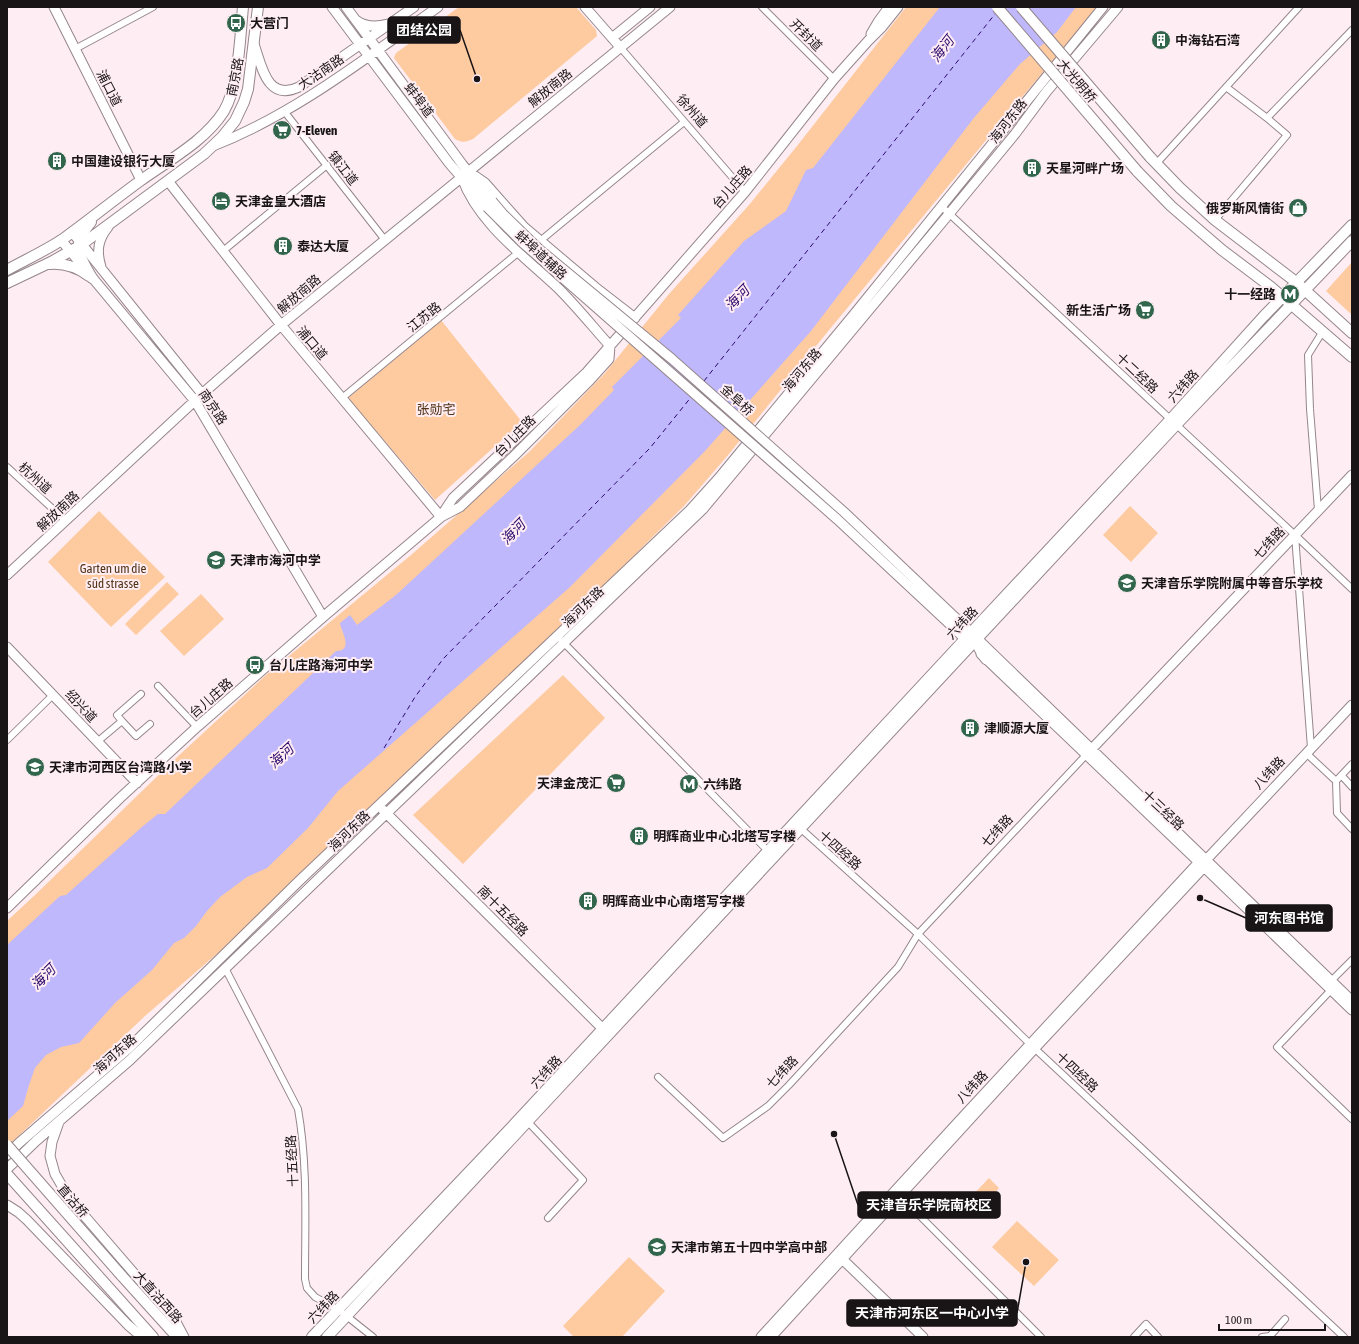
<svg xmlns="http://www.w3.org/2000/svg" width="1359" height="1344" font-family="'Asap Condensed','Noto Sans SC',sans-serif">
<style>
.green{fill:#fecaa0}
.water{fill:#bfb8fd}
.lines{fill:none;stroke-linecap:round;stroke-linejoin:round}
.ferry{stroke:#2c086c;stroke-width:1;stroke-dasharray:5 4;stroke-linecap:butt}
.street-casing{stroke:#95868b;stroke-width:8}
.secondary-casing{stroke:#95868b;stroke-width:11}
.primary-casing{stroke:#95868b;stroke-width:12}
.street{stroke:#fff;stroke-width:6}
.secondary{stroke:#fff;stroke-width:9}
.primary{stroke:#fff;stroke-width:10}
.secondary-bridge-casing{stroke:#95868b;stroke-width:11;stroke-linecap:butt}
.primary-bridge-casing{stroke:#95868b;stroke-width:12;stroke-linecap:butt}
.secondary-bridge{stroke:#fff;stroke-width:9}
.primary-bridge{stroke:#fff;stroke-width:10}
.labels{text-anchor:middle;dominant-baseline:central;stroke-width:4;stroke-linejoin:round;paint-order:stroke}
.poi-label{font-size:13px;font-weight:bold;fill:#191416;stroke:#feeef3;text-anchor:start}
.street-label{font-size:13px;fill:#191416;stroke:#feeef3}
.park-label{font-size:13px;fill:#523317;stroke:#feeef3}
.water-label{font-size:14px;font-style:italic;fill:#2c086c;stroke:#feeef3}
.leader{fill:none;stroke:#191416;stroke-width:1.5}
.callout-dot{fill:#191416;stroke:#feeef3;stroke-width:1.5}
.callout{fill:#191416;stroke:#191416;stroke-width:1.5}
.callout-label{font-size:14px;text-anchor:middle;font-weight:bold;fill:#fff}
</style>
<rect width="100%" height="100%" fill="#feeef3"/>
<!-- green -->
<path class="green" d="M459,7H576L596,30L597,36L473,139C466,142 462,143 455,139L394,58L396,53Z
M906,7H1098L1006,116L825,335L729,454L684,506L599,590L219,952L145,1016L7,1147V921L35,895L174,760L266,675L411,555L529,452L605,373L669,294L749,205L797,146Z
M1352,262V315L1326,291Z
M441,320L522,422L435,500L348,398Z
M1130,506L1158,533L1131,562L1103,535Z
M99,511L165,577L111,627L48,562Z
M167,582L179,594L136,635L125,624Z
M201,594L224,619L184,656L160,631Z
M563,675L605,718L463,864L413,815Z
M989,1178L999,1188L978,1211L967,1201Z
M1017,1221L1059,1260L1034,1286L992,1247Z
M629,1257L665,1291L622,1337H574L563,1326Z"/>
<!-- water -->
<path class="water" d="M940,7H1076L1057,32L1020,64L973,119L811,331L705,451L570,587L338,791L308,828L267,868L247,877L220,897L207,911L196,926L184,938L174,943L152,970L115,1003L79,1043L61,1047L46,1055L35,1068L29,1085L23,1106L7,1121V945L60,896L66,895L143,826L158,814H165L336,651C355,651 340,629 340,623L350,615L357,625L396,595L580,425L614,390L612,387L681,318L678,315L744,241L786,211L806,170L813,168Z"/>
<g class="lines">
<!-- ferry -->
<path class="ferry" d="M704,381L995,14
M384,748L415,697L443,659L650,448L692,396"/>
<defs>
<path id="street" d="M762,7L834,79
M620,47L745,192
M75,49L153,7
M284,111L385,240
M1267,118L1352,30
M1156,164L1299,7
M941,206L1295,535L1352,589
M1215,220L1287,135L1267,118L1226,87
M540,241L684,122
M223,251L327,165
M342,398L519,252
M7,467L66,521
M1318,510L1310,409L1308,355L1323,331
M1295,535L1311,748
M561,640L769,852
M158,686L197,727
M122,721L117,715L141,694
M7,740L53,695
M97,742L122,721L136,736L150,724
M1306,753L1336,781
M1352,764L1336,781L1337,813L1352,829
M1342,776L1352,787
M799,827L918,934L1030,1044L1344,1337
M225,968L298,1109C308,1165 305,1223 305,1279L307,1288L315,1297L339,1310L373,1337
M1331,981L1352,960
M1331,990L1277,1047L1352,1119
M658,1077L723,1138L768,1106L789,1085L898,967L918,934L1086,755
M528,1122L583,1180L548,1218
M900,1196L1041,1337
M1134,1337L1146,1324L1158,1337
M1262,1337L1270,1336L1285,1319"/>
<path id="secondary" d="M54,7L141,180
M332,7L449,163L487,207
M346,7L462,164L492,201
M585,7L620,47
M356,20C365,27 377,27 388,24
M871,34L878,22L889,7
M612,38L650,7
M254,44C262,67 267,102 299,87L414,7
M213,146C295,114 367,57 438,7
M475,176L485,183L524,227L595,287L635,318
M168,181L281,325L441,517
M72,232L202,394
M61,240L195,401L323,617
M101,267C96,251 98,239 108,227
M441,516L453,498L587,372L745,192L834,79L868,41L882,27L898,7
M7,575L202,394L281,325L670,7
M961,623L1352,1001
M955,629L970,644
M7,647L137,783
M981,654L1204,867L1352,1010
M1087,754L1352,475
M383,810L608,1034
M7,908L120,798L197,727L323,617L441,517L460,507L514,456L590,380L609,359L610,346C593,327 577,307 559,289C525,257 478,223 462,178
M59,1122L52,1142L50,1156L55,1174L69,1198L176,1322L184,1337
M7,1155L19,1143L129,1048L299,881L690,510L718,479L855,313L1103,7
M7,1169L36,1141L130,1060L703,509L949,214L1015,134L1047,91L1118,7
M7,1205L18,1212L27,1220L128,1325L142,1337
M838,1255L923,1337
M761,1337L960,1120L1199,862L1206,860
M771,1337L1035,1048L1204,867L1206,860L1352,705"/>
<path id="primary" d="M1150,157L1180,188L1215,220L1296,282L1352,333
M1137,171L1171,206L1222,250L1271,287L1352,357
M91,222C71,246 78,253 92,278
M50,264C65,263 77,267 89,276
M7,270C25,260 45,251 63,239C89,220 114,200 140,181C169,160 205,141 224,111C239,85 240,37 243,7
M7,283L51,262L81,245L204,154L222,137L235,121L244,102L248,89L258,7
M976,635L979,648L986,659
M7,1174L153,1337
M121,1275L177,1337
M312,1337L507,1132L965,639L1170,420L1263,317L1352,225
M327,1337L1176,425L1352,241"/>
</defs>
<!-- street casing -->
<use href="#street" class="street-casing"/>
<!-- secondary casing -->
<use href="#secondary" class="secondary-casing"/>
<!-- primary casing -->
<use href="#primary" class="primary-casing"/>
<!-- street -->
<use href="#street" class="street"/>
<!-- secondary -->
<use href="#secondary" class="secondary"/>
<!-- primary -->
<use href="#primary" class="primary"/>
<defs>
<path id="secondary-bridge" d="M492,201L503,214L540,250L672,359L844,512L961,623
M487,207L523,243L837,519L955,629"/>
<path id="primary-bridge" d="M997,7L1137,171
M1021,7L1150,157
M7,1145L121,1275"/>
</defs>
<!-- secondary-bridge casing -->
<use href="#secondary-bridge" class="secondary-bridge-casing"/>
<!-- primary-bridge casing -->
<use href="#primary-bridge" class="primary-bridge-casing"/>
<!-- secondary-bridge -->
<use href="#secondary-bridge" class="secondary-bridge"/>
<!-- primary-bridge -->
<use href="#primary-bridge" class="primary-bridge"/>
</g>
<!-- icons -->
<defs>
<symbol id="bus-disc" viewBox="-11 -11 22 22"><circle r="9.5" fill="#31664c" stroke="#feeef3"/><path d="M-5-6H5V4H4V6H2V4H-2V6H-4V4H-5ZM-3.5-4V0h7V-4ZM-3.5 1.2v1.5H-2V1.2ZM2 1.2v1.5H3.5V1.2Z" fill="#fff"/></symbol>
<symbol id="building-disc" viewBox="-11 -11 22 22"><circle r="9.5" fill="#31664c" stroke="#feeef3"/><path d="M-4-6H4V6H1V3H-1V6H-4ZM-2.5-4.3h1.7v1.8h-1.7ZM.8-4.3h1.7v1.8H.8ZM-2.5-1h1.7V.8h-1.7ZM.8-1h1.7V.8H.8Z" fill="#fff"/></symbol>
<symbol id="supermarket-disc" viewBox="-11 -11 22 22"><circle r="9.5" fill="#31664c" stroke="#feeef3"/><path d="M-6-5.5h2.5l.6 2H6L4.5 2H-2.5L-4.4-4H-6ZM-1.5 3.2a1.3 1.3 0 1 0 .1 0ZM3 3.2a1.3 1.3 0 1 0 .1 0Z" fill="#fff"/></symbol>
<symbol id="hotel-disc" viewBox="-11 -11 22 22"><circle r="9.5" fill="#31664c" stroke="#feeef3"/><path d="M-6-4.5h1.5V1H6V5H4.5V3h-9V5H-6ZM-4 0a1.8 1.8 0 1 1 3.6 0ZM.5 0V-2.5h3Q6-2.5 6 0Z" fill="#fff"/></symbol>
<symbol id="shop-disc" viewBox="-11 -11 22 22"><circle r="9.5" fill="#31664c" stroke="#feeef3"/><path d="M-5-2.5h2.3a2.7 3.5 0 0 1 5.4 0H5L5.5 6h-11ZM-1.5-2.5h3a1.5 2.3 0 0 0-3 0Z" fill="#fff"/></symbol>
<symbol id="metro-disc" viewBox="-11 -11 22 22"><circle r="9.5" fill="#31664c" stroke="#feeef3"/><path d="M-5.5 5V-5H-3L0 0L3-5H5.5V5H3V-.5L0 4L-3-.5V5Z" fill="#fff"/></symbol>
<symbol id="school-disc" viewBox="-11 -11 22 22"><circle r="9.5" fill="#31664c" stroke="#feeef3"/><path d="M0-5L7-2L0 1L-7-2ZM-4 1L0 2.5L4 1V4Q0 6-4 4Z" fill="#fff"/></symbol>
</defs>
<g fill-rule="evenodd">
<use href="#bus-disc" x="225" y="12" width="22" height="22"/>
<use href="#building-disc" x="1150" y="29" width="22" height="22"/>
<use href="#supermarket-disc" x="271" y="119" width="22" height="22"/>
<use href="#building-disc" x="46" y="150" width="22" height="22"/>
<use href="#building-disc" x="1021" y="157" width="22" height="22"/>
<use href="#hotel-disc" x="210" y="190" width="22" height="22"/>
<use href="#shop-disc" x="1287" y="197" width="22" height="22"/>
<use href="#building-disc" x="272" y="235" width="22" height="22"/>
<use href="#metro-disc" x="1279" y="283" width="22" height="22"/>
<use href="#supermarket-disc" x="1134" y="299" width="22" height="22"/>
<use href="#school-disc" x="205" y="549" width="22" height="22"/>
<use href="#school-disc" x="1116" y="572" width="22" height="22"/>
<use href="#bus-disc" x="244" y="654" width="22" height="22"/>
<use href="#building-disc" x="959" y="717" width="22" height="22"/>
<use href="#school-disc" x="24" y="756" width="22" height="22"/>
<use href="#supermarket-disc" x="605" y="772" width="22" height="22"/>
<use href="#metro-disc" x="678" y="773" width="22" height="22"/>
<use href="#building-disc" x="628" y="825" width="22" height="22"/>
<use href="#building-disc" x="577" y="890" width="22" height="22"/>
<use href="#school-disc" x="646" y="1236" width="22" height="22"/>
</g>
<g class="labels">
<!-- poi labels -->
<g class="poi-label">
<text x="250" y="23">大营门</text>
<text x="1175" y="40">中海钻石湾</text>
<text x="296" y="130">7-Eleven</text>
<text x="71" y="161">中国建设银行大厦</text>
<text x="1046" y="168">天星河畔广场</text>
<text x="235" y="201">天津金皇大酒店</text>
<text x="1284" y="208" text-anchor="end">俄罗斯风情街</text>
<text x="297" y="246">泰达大厦</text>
<text x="1276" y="294" text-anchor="end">十一经路</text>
<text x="1131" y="310" text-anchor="end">新生活广场</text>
<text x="230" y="560">天津市海河中学</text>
<text x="1141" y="583">天津音乐学院附属中等音乐学校</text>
<text x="269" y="665">台儿庄路海河中学</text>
<text x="984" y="728">津顺源大厦</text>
<text x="49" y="767">天津市河西区台湾路小学</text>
<text x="602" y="783" text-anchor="end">天津金茂汇</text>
<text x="703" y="784">六纬路</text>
<text x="653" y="836">明辉商业中心北塔写字楼</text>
<text x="602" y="901">明辉商业中心南塔写字楼</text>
<text x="671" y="1247">天津市第五十四中学高中部</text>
</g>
<!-- street labels -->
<g class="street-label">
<text transform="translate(806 35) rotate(45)">开封道</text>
<text transform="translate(321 72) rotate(-34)">大沽南路</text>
<text transform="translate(235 77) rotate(-79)">南京路</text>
<text transform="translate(1077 81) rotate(50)">大光明桥</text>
<text transform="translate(109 88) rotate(63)">浦口道</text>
<text transform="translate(550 88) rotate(-39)">解放南路</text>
<text transform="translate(419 100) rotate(53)">蚌埠道</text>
<text transform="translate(692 111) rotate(49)">徐州道</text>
<text transform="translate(1008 121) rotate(-52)">海河东路</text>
<text transform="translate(343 168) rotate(52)">镇江道</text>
<text transform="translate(732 187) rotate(-49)">台儿庄路</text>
<text transform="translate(541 255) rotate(43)">蚌埠道辅路</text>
<text transform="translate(299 294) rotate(-40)">解放南路</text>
<text transform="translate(424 317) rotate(-39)">江苏路</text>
<text transform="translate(312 343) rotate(50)">浦口道</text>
<text transform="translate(802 370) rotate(-50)">海河东路</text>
<text transform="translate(1137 373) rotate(43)">十二经路</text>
<text transform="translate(1183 386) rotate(-48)">六纬路</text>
<text transform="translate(737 400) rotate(42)">金阜桥</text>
<text transform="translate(213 407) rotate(56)">南京路</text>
<text transform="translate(515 436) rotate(-45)">台儿庄路</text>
<text transform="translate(35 478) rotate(42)">杭州道</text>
<text transform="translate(58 511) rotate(-43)">解放南路</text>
<text transform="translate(1269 543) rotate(-46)">七纬路</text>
<text transform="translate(583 607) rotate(-44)">海河东路</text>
<text transform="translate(962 623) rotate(-47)">六纬路</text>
<text transform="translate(211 698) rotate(-41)">台儿庄路</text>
<text transform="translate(81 706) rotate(47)">绍兴道</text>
<text transform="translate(1269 773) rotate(-47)">八纬路</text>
<text transform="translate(1163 810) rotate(43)">十三经路</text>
<text transform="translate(349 831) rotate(-44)">海河东路</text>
<text transform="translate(997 831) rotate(-47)">七纬路</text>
<text transform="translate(840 850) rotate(42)">十四经路</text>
<text transform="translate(503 911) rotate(45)">南十五经路</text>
<text transform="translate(115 1054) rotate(-42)">海河东路</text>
<text transform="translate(546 1072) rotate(-47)">六纬路</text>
<text transform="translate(782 1072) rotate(-46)">七纬路</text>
<text transform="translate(1077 1072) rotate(43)">十四经路</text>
<text transform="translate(972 1087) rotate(-47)">八纬路</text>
<text transform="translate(292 1161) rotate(-93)">十五经路</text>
<text transform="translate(73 1201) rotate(49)">直沽桥</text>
<text transform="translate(158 1297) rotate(48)">大直沽西路</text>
<text transform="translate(323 1307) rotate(-46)">六纬路</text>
</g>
<!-- park labels -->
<g class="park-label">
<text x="436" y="409">张勋宅</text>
<text x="113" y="568">Garten um die<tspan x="113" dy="15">süd strasse</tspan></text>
</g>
<!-- water labels -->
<g class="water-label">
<text transform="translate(942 49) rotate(-52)">海河</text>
<text transform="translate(737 298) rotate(-46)">海河</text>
<text transform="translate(513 532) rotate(-46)">海河</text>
<text transform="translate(281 756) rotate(-42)">海河</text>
<text transform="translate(43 977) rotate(-45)">海河</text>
</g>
</g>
<!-- callouts -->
<path class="leader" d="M477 79L460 30M1200 898L1246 918M834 1134L858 1205M1026 1262L1017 1313"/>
<g class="callout-dot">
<circle cx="477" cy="79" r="4"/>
<circle cx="1200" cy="898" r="4"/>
<circle cx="834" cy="1134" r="4"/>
<circle cx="1026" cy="1262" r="4"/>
</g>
<g class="callout">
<rect x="388" y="17" width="72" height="26" rx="4"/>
<rect x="1246" y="905" width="86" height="26" rx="4"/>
<rect x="858" y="1192" width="142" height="26" rx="4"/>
<rect x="847" y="1300" width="170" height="26" rx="4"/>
</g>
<g class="callout-label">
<text x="424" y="35">团结公园</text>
<text x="1289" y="923">河东图书馆</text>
<text x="929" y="1210">天津音乐学院南校区</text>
<text x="932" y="1318">天津市河东区一中心小学</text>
</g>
<!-- border -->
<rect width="1359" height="1344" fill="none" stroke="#191416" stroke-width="16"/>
<!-- scale -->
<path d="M1219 1324v6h106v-6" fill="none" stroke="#191416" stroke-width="2"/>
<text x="1225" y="1324" font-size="12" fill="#191416" stroke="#feeef3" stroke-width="3" paint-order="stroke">100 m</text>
</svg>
